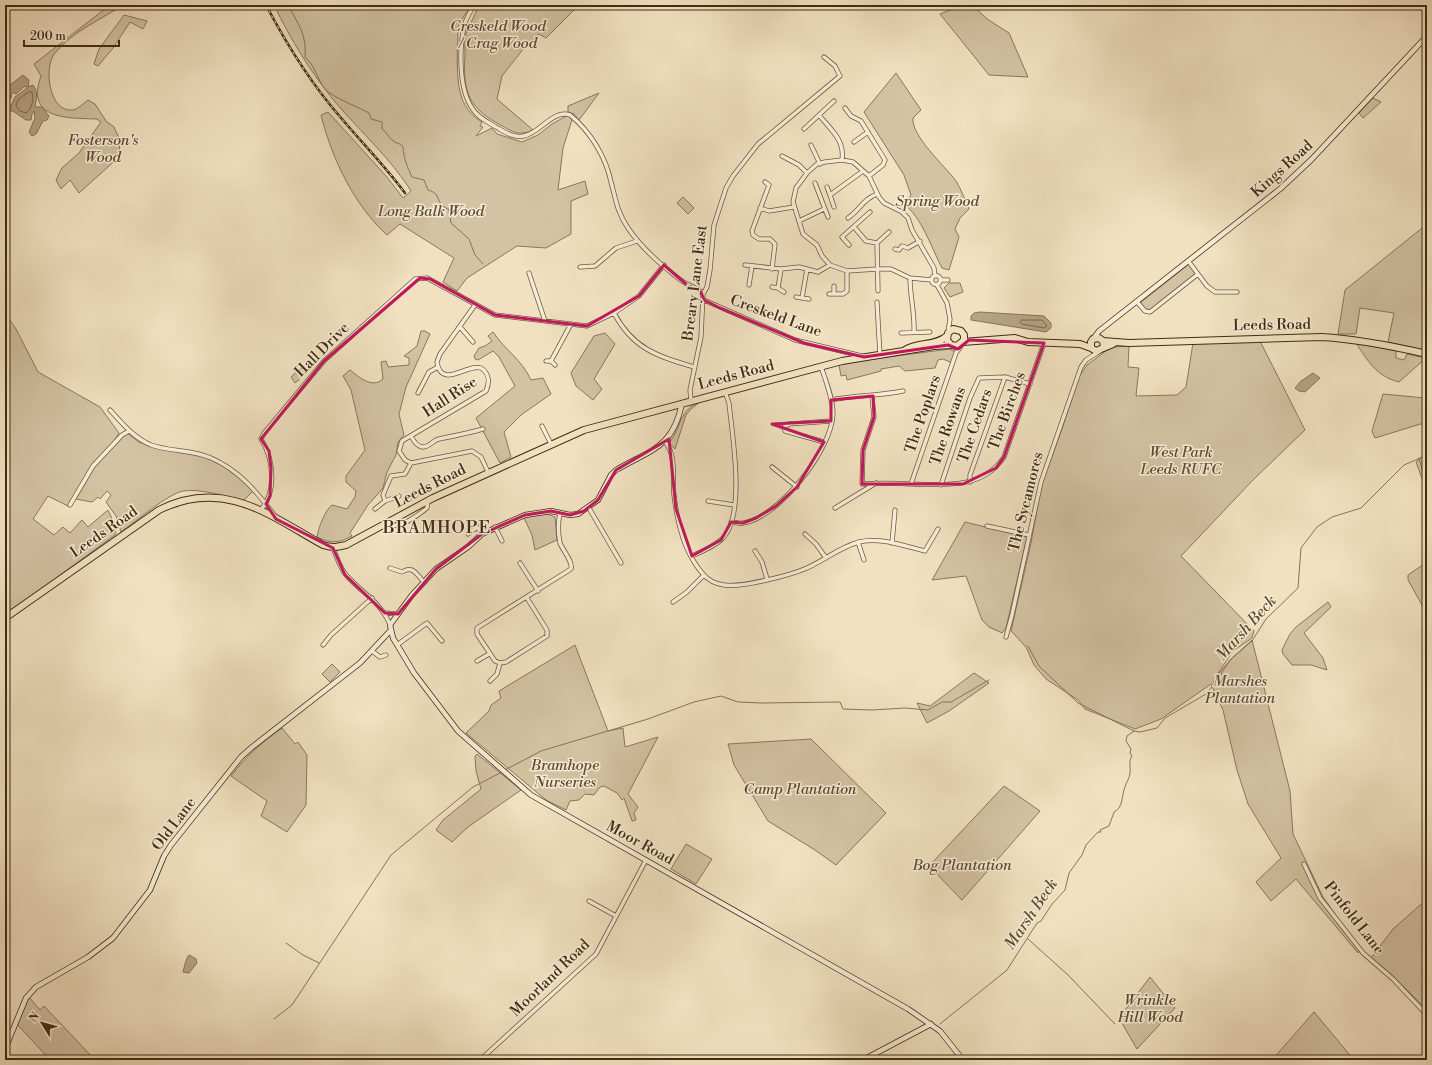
<svg xmlns="http://www.w3.org/2000/svg" width="1432" height="1065" font-family="'Libre Bodoni',serif">
<style>
.green{fill:#d3c2a3;stroke:#8a775b}
.water{fill:#b6a385;stroke:#887357}
.lines{fill:none;stroke-linecap:round;stroke-linejoin:round}
.shore{stroke:#7c684c;stroke-width:1}
.stream{stroke:#887357;stroke-width:1}
.street-casing{stroke:#6e593e;stroke-width:5}
.secondary-casing{stroke:#422c13;stroke-width:6}
.highway-casing{stroke:#422c13;stroke-width:8}
.street{stroke:#f6ecd6;stroke-width:3.5}
.secondary{stroke:#f6ecd6;stroke-width:4.5}
.highway{stroke:#f1e1c0;stroke-width:6}
.rail-casing{stroke:#422c13;stroke-width:2.5}
.rail{stroke:#f6ecd6;stroke-width:1;stroke-dasharray:3;stroke-linecap:butt}
.marked{fill:none;stroke:#c2185b;stroke-width:3;stroke-linejoin:round}
.labels{text-anchor:middle;dominant-baseline:central;stroke-width:3;stroke-linejoin:round;paint-order:stroke}
.park-label{font-size:15px;font-style:italic;fill:#5f4a30;stroke:#f6ecd6}
.street-label{font-size:15px;fill:#422c13;stroke:#f6ecd6}
.water-label{font-size:16px;font-style:italic;fill:#5f4a30;stroke:#f6ecd6}
.quarter-label{font-size:17px;letter-spacing:1px;fill:#422c13;stroke:#f6ecd6}
</style>
<rect width="100%" height="100%" fill="#f1e1c0"/>
<filter id="stains"><feTurbulence type="fractalNoise" baseFrequency=".005" numOctaves="4"/><feColorMatrix values="0 0 0 0 .2 0 0 0 0 .09 0 0 0 0 .02 0 0 0 .5 -.17"/></filter>
<radialGradient id="worn" r=".72"><stop offset=".6" stop-color="#630" stop-opacity="0"/><stop offset="1" stop-color="#630" stop-opacity=".3"/></radialGradient>
<!-- green -->
<path class="green" d="M110,5H123C100,20 72,32 55,53C43,67 49,113 73,110C78,109 84,103 88,100L95,104L106,121L114,127L120,140L119,157L79,193L70,180L61,189L56,180L62,168L79,153L101,122L97,119C68,118 25,120 41,76L34,64Z
M274,5H471L460,22L458,28C458,49 454,86 465,105C469,112 475,118 482,122L480,126L483,127L476,136L492,128L497,134L522,142L538,135L552,124L568,115L572,120L563,148L558,190L585,181L588,194L571,201V234L546,248L517,246L467,278L457,291L443,282L454,258L400,224L387,235C354,205 332,159 321,115L328,112L387,177L403,198L411,191C391,159 361,132 336,103C311,73 291,40 274,5Z
M478,5H579L546,38L539,34L524,48L502,76L497,99L533,130C517,137 512,131 497,123C466,106 463,87 465,54C465,48 464,39 466,33C470,23 476,15 478,5Z
M964,5H972L987,19L1009,33L1028,77L989,75L940,14Z
M124,15L147,21L143,29L130,22L113,48L98,66L94,64L99,49Z
M896,73L921,110L913,118C911,136 945,166 956,181C961,189 965,200 969,209L960,218L955,229L959,237L949,270L942,268C932,249 921,216 904,204L911,195L904,175L864,112Z
M599,93L579,120L574,114L568,112V106Z
M1373,98L1381,102L1363,118L1359,113Z
M683,197L694,208L688,214L677,203Z
M1427,224V347L1424,350L1388,342L1394,313L1360,308L1356,334H1338L1345,290Z
M1189,264L1196,272L1194,275L1150,310L1144,308L1140,303Z
M949,283H960L963,292L950,297L944,288Z
M5,313L16,329L38,372L100,407L119,433L113,443L95,461L68,506L48,496L33,519L54,535L63,527L70,533L82,520L88,527L108,510L114,523L116,534L5,616Z
M421,331H425L430,334L406,387L399,414L404,435L398,442L396,455L387,472L383,488L368,505L350,533L352,536C338,543 332,544 317,537C318,529 325,510 332,505L347,509L355,497L356,491L346,482V476L365,450L351,390L343,376L350,370C359,377 372,389 383,379L381,362L386,361L388,367L409,365V358L404,356L417,346Z
M493,332C505,350 522,360 531,380L543,378L551,394L521,415L504,432L511,457L500,463L476,418L515,386L499,357L493,351L478,360L475,359L474,356L479,348L485,346L492,341L488,336Z
M605,333L615,344L594,379L602,389L593,400L576,386L571,373L594,336Z
M1260,341L1305,430L1253,480L1181,556L1254,631L1252,638L1233,651L1215,678L1231,659L1252,640L1290,791L1293,834L1323,897L1360,949L1358,953L1296,879L1271,901L1256,882L1281,858L1248,804L1237,770L1223,710L1211,684L1161,719L1135,729L1085,709L1078,700L1046,679L1034,665L1026,647L1011,631L1031,543L1041,486L1062,429L1079,377L1087,365L1107,350L1113,347L1129,346L1128,367L1139,368L1136,396L1177,395L1186,387L1193,343Z
M1356,343L1396,351V358L1404,360L1407,354L1426,358L1399,382C1376,376 1368,361 1356,343Z
M950,349L955,352L952,363L943,359L938,360L935,368L905,371L899,366L881,369V371L847,380L846,375L841,376L839,365L857,361Z
M302,367L307,373L295,383L291,377Z
M1383,394L1425,398L1427,396V422L1375,438L1372,431Z
M700,402L691,409L686,415L675,449L669,443C682,427 679,409 700,402Z
M127,433L139,442L150,446L206,457L233,471L253,491L244,500C227,497 200,488 183,491C168,494 135,522 121,532L116,516L106,502L111,495L107,491L100,499L98,497L92,502L76,499L96,465Z
M1427,453V553L1424,484L1416,462Z
M539,514H548L555,517L557,540L535,550L532,535L524,518Z
M965,522L1027,537L1006,628L1002,633L989,627L982,620L966,576L932,580Z
M1427,562V614L1408,580V575Z
M1328,602L1331,607L1304,633L1323,658L1327,670L1311,665H1292L1283,654L1282,650L1290,634L1296,627Z
M575,645L608,731L623,728L625,747L658,737L628,794L638,807L634,813L636,820L632,821L624,798L622,800L617,793L604,786L600,787L594,795L585,794L579,800L570,801L566,810L546,800L466,733L489,711L491,705L501,698L499,691Z
M332,664L340,672L330,682L322,674Z
M974,673L989,683L949,711L927,723L917,703L930,706Z
M282,728L295,744L298,742L307,755L306,805L287,832L261,816L267,801L231,776C247,755 261,743 282,728Z
M811,739L886,813L836,865L815,850L768,821L734,765L728,744Z
M477,754L521,790L468,827L452,842L436,830L443,820L481,789L476,771L475,756Z
M1004,786L1040,811L962,900L929,866Z
M686,844L712,859L696,884L671,869Z
M1427,899V1010L1394,977L1371,958L1393,929Z
M1150,977L1175,1008L1137,1049L1119,1018Z
M29,997L40,1010L44,1006L95,1060H50L17,1024Z
M1314,1012L1354,1060H1272Z"/>
<!-- water -->
<path class="water" d="M23,75L29,80L28,87L33,85C39,93 36,99 35,107H42L49,116L47,120L43,121L36,134L32,136L29,132L35,118L34,111L32,114L31,120H26L13,111H8L5,116V107L10,108L15,97L27,88L25,86L16,94L12,92L11,98L5,101V89Z
M980,312L1044,316L1051,323V328L1046,332L971,320V316L974,313Z
M1313,373L1320,378L1305,392L1299,391L1295,388L1301,381Z
M189,955L196,959L197,963L189,973L183,972C184,968 186,958 189,955Z"/>
<g class="lines">
<!-- shore -->
<path class="shore" d="M29,92H32C34,99 32,109 26,113L20,111L16,106L18,100Z
M1022,320H1042L1047,326L1044,328L1022,324L1020,322Z"/>
<!-- stream -->
<path class="stream" d="M288,5C298,24 307,34 305,57C315,65 317,79 325,89C332,97 358,107 369,113L371,119L382,122V129C388,133 389,139 395,142C398,144 400,143 403,147C404,160 407,166 412,177L424,180L428,190C440,193 436,200 443,206C445,208 447,208 449,210L451,223L469,239L475,255L483,264
M1419,459L1427,485
M1028,646L1039,666L1078,703L1134,731
M505,770L541,751L648,719L694,702L721,696L738,702L761,703L840,702L843,709L872,710L905,708L928,710L942,702H951L989,680
M1028,939L1068,975L1115,1024
M286,943L303,955L319,963
M274,1019L292,1005L391,855L473,787L502,772
M940,1024L1007,970L1037,923L1041,921L1052,904L1065,890L1069,873L1082,855L1086,845L1098,832H1101L1100,830L1109,826L1114,812C1124,807 1121,796 1125,787C1126,783 1129,779 1130,774C1131,768 1128,762 1132,756L1130,753L1131,749L1126,741L1127,736L1134,731L1140,732L1157,728L1165,718L1206,694L1211,688L1215,679L1221,675L1222,672L1231,659L1252,641L1266,619L1298,588L1301,548L1317,527L1332,517L1361,508L1404,465L1427,455"/>
<defs>
<path id="street" d="M474,5C470,12 465,20 464,27C459,50 459,89 472,108C477,117 488,122 496,127C505,132 513,138 524,136C540,133 553,109 570,115C590,131 606,157 611,182C616,200 617,212 628,228C642,249 662,266 682,281C689,286 698,287 703,294
M845,108L851,116L861,121L885,160L883,165L869,176
M819,115L834,101
M804,129L819,115C831,130 845,140 842,160
M854,142L868,132
M811,145L820,164
M782,156L799,165L807,173
M765,182L769,185L752,231L753,235L759,239H770L775,244L772,269
M815,183L828,217
M827,187L830,195
M834,207L830,195L863,171
M760,208L769,211L794,207
M848,218C861,209 862,200 877,194
M799,221L824,209
M854,227L866,241L877,243L878,291
M877,243L889,232
M849,245L842,237L870,212
M895,249L899,250L902,246L908,248L920,241
M1189,262L1207,286L1215,292H1237
M745,265L781,269L799,267L818,272L830,265
M580,267L595,266L616,248L637,241
M529,273L545,321
M931.5 280a4.5 4.5 0 1 1 9 0a4.5 4.5 0 1 1-9 0Z
M910,278C910,297 915,313 914,333
M932,280L910,278L891,269H877L847,271L830,265L822,256L817,245L803,234L793,202L796,188L807,173L817,164L825,162L842,160L853,162L869,176L879,197L884,203L902,212L908,218L912,230L934,268L935,276
M940,280H948
M749,285L752,266
M937,285L947,303L950,319L948,332
M834,286V294
M772,287L778,288L781,269
M778,288L784,292
M829,294H843L847,291V271
M796,297L809,299
M802,298L807,269
M704,300L795,340L862,356
M877,302L880,356
M1137,302L1145,311L1150,312L1198,274
M475,305L440,354L437,362C441,390 468,363 481,368C489,373 490,382 486,391L402,441L399,451L405,460L411,463L472,451L481,457L488,472
M614,313C633,349 657,356 694,367
M460,327L473,342
M901,333L930,332
M546,361H551L555,365
M551,361L571,324
M418,393L429,372L438,367
M872,396L874,417L863,450L862,484C878,483 895,483 911,484C945,485 983,489 1004,457L1044,343
M691,400L690,390L701,337L703,294L707,287L710,270L714,225L726,188L733,176L758,144L840,76L835,66L824,57
M831,400C855,395 879,396 903,391
M110,410C122,423 134,438 151,445C170,452 192,449 211,458C239,470 257,492 275,516
M542,426L551,444
M411,436C413,440 417,446 422,447C429,448 433,440 439,439C454,436 469,433 483,429
M665,442C677,455 672,478 674,495C677,521 685,554 703,574C708,580 716,584 724,585C741,588 791,575 807,568C825,560 840,547 859,542C881,537 904,546 925,551L938,529
M824,442L785,431L784,427L789,424L831,421
M772,467L797,487
M970,482V475L1005,377
M911,484L956,353L961,346
M941,485L970,398L979,378L1005,377L1030,384
M385,501L383,495L391,476L405,474L411,463
M708,501L734,505
M70,505L93,466L122,435L129,431
M589,508L621,563
M835,508L876,483
M375,509L385,501L399,496
M260,511C277,493 274,459 261,439L264,433L324,361L415,279L427,278L495,315L587,326L614,313L639,296L664,265
M731,522C734,522 739,524 743,523C779,518 832,449 833,414C833,399 826,381 821,367
M386,524C399,530 417,516 427,508L428,501
M987,526L1029,535
M495,527L502,541
M468,534L477,527L482,534
M805,534L816,544L826,558
M858,542L864,560
M892,543L895,510
M333,548C337,557 340,569 347,576C362,593 382,603 390,625
M755,551L762,562L767,579
M692,556C701,552 713,547 721,540C747,517 732,435 729,403L725,392
M520,563L538,591
M390,568L402,572C413,565 416,574 424,582
M527,598L547,630V636L506,662L500,663L495,661L477,634V628L571,569C573,561 563,551 560,543C558,533 558,522 560,513
M673,602L687,592L704,575
M385,613L398,614
M1006,637L1012,615L1041,482L1081,367L1086,360L1100,351
M323,645L331,635L372,598
M397,645L427,623L442,641
M372,651L380,657L386,655
M477,661L489,654
M490,681L497,674L500,663
M1304,864L1320,898L1363,953L1393,979L1427,1015
M589,901L616,916
M480,1060L596,954L646,860"/>
<path id="secondary" d="M1093,339L1099,331L1280,189L1311,160L1427,36
M682,403C673,448 652,449 616,470L611,475L598,500L578,514L570,515L551,511L525,515L482,534L468,547L436,569L412,595L390,625L393,638L414,673L458,731L531,795L908,1009L940,1031L963,1060
M5,1049L26,998L36,987L88,957L113,938L150,890L164,856L171,845L241,757L251,748L360,663L391,630
M863,1060L931,1024"/>
<path id="highway" d="M1103,341L1129,343L1322,337C1358,339 1392,346 1427,354
M963,342L1015,338L1028,342L1080,344L1091,348
M1104,347L1103,341L1099,338L1093,339L1091,342V348L1096,351L1113,344
M905,350C918,342 936,346 947,336
M5,618L159,510C223,478 268,514 323,545C332,548 337,547 346,545L433,498L584,430L842,361L934,346L951,345L957,346L964,340V335L961,331L953,329L948,333L947,340L951,345"/>
</defs>
<!-- street casing -->
<use href="#street" class="street-casing"/>
<!-- secondary casing -->
<use href="#secondary" class="secondary-casing"/>
<!-- highway casing -->
<use href="#highway" class="highway-casing"/>
<!-- street -->
<use href="#street" class="street"/>
<!-- secondary -->
<use href="#secondary" class="secondary"/>
<!-- highway -->
<use href="#highway" class="highway"/>
<defs>
<path id="rail" d="M266,5C287,45 312,85 342,119C363,144 386,167 405,193"/>
</defs>
<!-- rail casing -->
<use href="#rail" class="rail-casing"/>
<!-- rail -->
<use href="#rail" class="rail"/>
</g>
<!-- marked area -->
<path class="marked" d="M664,265L686,284L701,292L704,300L720,308L804,343L864,357L948,345L958,349L969,340L1044,343L1004,457L996,468L963,484H862L863,450L874,417L873,396L831,400V421L772,424L824,442L797,487L776,506L756,518L743,523L731,522L721,540L692,556L676,509L669,439L616,470L598,500L584,511L570,515L551,511L525,515L482,534L436,569L398,614L385,613L345,575L333,548L276,519L266,504L270,496L271,468L269,451L261,439L324,361L420,278L430,279L495,315L587,326L639,296Z"/>
<g class="labels">
<!-- park labels -->
<g class="park-label">
<text x="498" y="26">Creskeld Wood<tspan x="498" dy="17">/ Crag Wood</tspan></text>
<text x="103" y="140">Fosterson's<tspan x="103" dy="17">Wood</tspan></text>
<text x="937" y="201">Spring Wood</text>
<text x="431" y="211">Long Balk Wood</text>
<text x="1181" y="452">West Park<tspan x="1181" dy="17">Leeds RUFC</tspan></text>
<text x="1240" y="681">Marshes<tspan x="1240" dy="17">Plantation</tspan></text>
<text x="565" y="765">Bramhope<tspan x="565" dy="17">Nurseries</tspan></text>
<text x="800" y="789">Camp Plantation</text>
<text x="962" y="865">Bog Plantation</text>
<text x="1150" y="1000">Wrinkle<tspan x="1150" dy="17">Hill Wood</tspan></text>
</g>
<!-- street labels -->
<g class="street-label">
<text transform="translate(1282 169) rotate(-42)">Kings Road</text>
<text transform="translate(695 283) rotate(-83)">Breary Lane East</text>
<text transform="translate(776 316) rotate(20)">Creskeld Lane</text>
<text transform="translate(1272 325) rotate(-1)">Leeds Road</text>
<text transform="translate(322 350) rotate(-45)">Hall Drive</text>
<text transform="translate(736 375) rotate(-15)">Leeds Road</text>
<text transform="translate(450 397) rotate(-33)">Hall Rise</text>
<text transform="translate(1007 411) rotate(-70)">The Birches</text>
<text transform="translate(923 414) rotate(-71)">The Poplars</text>
<text transform="translate(948 426) rotate(-71)">The Rowans</text>
<text transform="translate(975 426) rotate(-71)">The Cedars</text>
<text transform="translate(430 486) rotate(-27)">Leeds Road</text>
<text transform="translate(1026 502) rotate(-76)">The Sycamores</text>
<text transform="translate(104 532) rotate(-35)">Leeds Road</text>
<text transform="translate(174 824) rotate(-53)">Old Lane</text>
<text transform="translate(640 843) rotate(29)">Moor Road</text>
<text transform="translate(1354 918) rotate(52)">Pinfold Lane</text>
<text transform="translate(550 978) rotate(-44)">Moorland Road</text>
</g>
<!-- water labels -->
<g class="water-label">
<text transform="translate(1246 628) rotate(-48)">Marsh Beck</text>
<text transform="translate(1031 914) rotate(-56)">Marsh Beck</text>
</g>
<!-- quarter labels -->
<g class="quarter-label">
<text x="437" y="528">BRAMHOPE</text>
</g>
</g>
<!-- margin -->
<rect width="1432" height="1065" fill="none" stroke="#f1e1c0" stroke-width="20"/>
<rect x="6" y="6" width="1420" height="1053" fill="none" stroke="#422c13" stroke-width="2"/>
<rect x="10" y="10" width="1412" height="1045" fill="none" stroke="#422c13"/>
<!-- north arrow -->
<g transform="translate(42 1023) rotate(307)" stroke="#f6ecd6" stroke-width="3" paint-order="stroke">
<path d="M0-3L7 15L0 10L-7 15Z" fill="#422c13"/>
<text y="-6" font-size="11" font-weight="bold" text-anchor="middle" fill="#422c13">N</text>
</g>
<!-- scale -->
<path d="M24 40v6h95v-6" fill="none" stroke="#422c13" stroke-width="2"/>
<text x="30" y="40" font-size="12" fill="#422c13" stroke="#f6ecd6" stroke-width="3" paint-order="stroke">200 m</text>
<rect width="100%" height="100%" filter="url(#stains)"/>
<rect width="100%" height="100%" fill="url(#worn)"/>
</svg>
